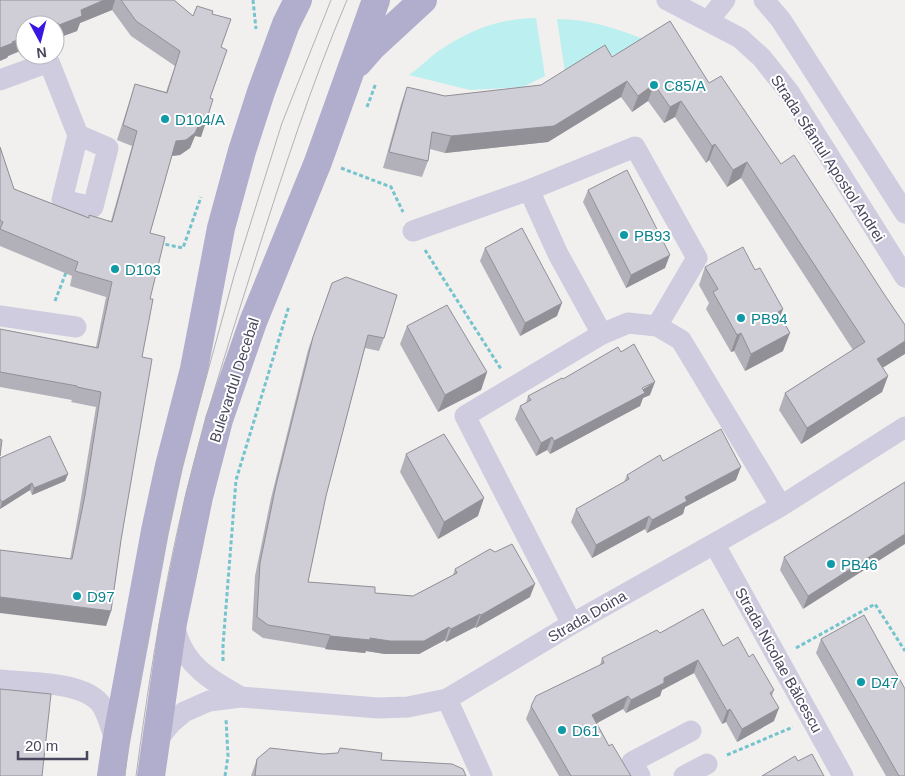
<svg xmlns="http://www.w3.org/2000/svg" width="905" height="776" font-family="Arial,sans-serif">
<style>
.green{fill:#bcefef}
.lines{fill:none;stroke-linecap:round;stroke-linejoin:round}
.path{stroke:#74c3cd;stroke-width:3;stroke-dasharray:4 2.5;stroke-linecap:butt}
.street{stroke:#ceccde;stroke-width:21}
.primary{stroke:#b1adcd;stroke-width:28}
.tram{stroke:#b2b0b9;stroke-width:1}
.wall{fill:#b2b0b8}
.shaded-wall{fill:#919096}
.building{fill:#cfcdd6;stroke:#919096}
.culture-dot{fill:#0f9aa8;stroke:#fff;stroke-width:2}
.labels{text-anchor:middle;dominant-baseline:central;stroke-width:4;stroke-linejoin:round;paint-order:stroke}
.culture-label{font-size:15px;fill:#0d838f;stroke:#fff;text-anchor:start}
.street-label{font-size:15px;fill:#48465c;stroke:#fff}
</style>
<rect width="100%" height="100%" fill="#f1f0ee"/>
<!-- green -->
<path class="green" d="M536,18L545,76L523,87L470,90L409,75C419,68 428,59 437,52C470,30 496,19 536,18Z
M557,19C589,19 619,29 648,41L608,57L565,72Z"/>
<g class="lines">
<!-- path -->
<path class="path" d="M253,0L256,29
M367,107L376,83
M341,168L391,187L403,212
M159,243L183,248L201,197
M425,250L501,369
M55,301L67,270
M796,648L875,604L905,651
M223,661V645L236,480L289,306
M727,755L793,727
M225,776L228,756L226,719"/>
<!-- street -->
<path class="street" d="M667,0L740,38L762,58L789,92L905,277
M764,0L781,20L905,213
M708,21L725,0
M0,80L49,62L78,135L62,200L93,207L108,148L78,135
M529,190L558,254L602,334
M413,231L529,190L635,147L697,258L657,326
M0,316L76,327
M715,545L843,776
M173,623C176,631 178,641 183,649C195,672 220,685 241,697
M572,624L465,416L602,334L628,323L657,326L681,340L781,506
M0,680C28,683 81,681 100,703C108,713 111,730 116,742
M447,699L482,776
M155,743L171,723L184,712L209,701L241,697L378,708L408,707L447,699L572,624L781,506L905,427
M640,776L632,762L691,731
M684,776L707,764"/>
<!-- primary -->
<path class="primary" d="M358,63L372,47L423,0
M111,776L116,742L155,531L169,466L194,369L221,228L242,151L261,92L286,24L298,0
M151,776L173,623L199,497L219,420L253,322L318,162L376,0"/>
<!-- tram -->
<path class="tram" d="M125,776L130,728L154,590L177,484L234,276L282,123L331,0
M136,776C150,671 167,564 194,462C212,394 234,327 255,260C283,172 311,85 347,0"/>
</g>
<!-- wall -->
<path class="wall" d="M0,0H174L193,16L212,14L221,47L201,137L195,136L190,148L180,155L172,156L150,233V299L142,357L121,540L111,611L106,626L70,559L79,510L96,407L71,402L72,400L0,387V329L96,347L106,297L70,286L72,276L0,246V147L14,189L88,217L111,221L132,146L117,140L135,84L166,92L175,66L131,36L112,10L80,23L77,31L55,39V25H25V49L8,56L7,58Z
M670,21L888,376L882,392L801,444L779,410L785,393L853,350L741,178L727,187L709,160L706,163L675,117L664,123L648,101L632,112L621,97L548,142L445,153L430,149L428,161L422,177L383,168L401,104L407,87L445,96L541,85L612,57Z
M588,190L665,268L626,288L583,202Z
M485,248L557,316L520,336L480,261Z
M705,267L755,270L783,309L780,316L783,351L745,371L734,351L731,352L706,309L709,303L699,285Z
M332,283L384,338L379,351L365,348L326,496L308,582L375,593L413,596L453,575L455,569L530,597L476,628L475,627L446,642L445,640L419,654H385L366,651L365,653L325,649V648L263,638L252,630L255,576L271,498L308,350Z
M407,326L487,372L481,390L438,412L400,344Z
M563,379L650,395L643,398L640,406L550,454L547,450L536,456L515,419L520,406L526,403L528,396Z
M406,454L478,516L438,539L400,472Z
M0,458L68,474L65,481L32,495L30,490L0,509Z
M663,461L736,480L685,507L683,514L647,533L645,529L592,558L571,522L576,509L624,482L627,475Z
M905,482L803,609L780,570L784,557Z
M660,633L723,646L749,657L774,690L772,696L774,721L737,742L726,722L722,724L694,673L662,690L660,696L626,713L623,709L597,723L609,746L631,776H559L526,719L531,706L600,665L602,658Z
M821,639L905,776H886L816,653Z
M257,759L381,760L466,776H251Z"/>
<!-- shaded-wall -->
<path class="shaded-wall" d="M104,0H115L112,10L80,23L77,31L55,39V35L59,25L81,10Z
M58,23L55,32V25H54Z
M25,37V49L8,56L7,58L0,61V48Z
M627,81L621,97L548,142L445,153L451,136Z
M654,84L648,101L632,112L638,96Z
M681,101L675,117L664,123L670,107Z
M200,122H206L201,137L195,136L190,148L180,155L170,156L176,141Z
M715,144L709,160L706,163L712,146Z
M747,162L741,178L727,187L733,170Z
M670,255L665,268L626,288L631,275Z
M562,303L557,316L520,336L525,323Z
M783,309L776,327L778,312Z
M741,333L734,351L731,352L737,335Z
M790,333L783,351L745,371L751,354Z
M905,341V354L871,375L877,359Z
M487,372L481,390L438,412L445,395Z
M888,376L882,392L801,444L807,428Z
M655,382L650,395L643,398L640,406L550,454L554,441Z
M552,437L547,450L536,456L541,443Z
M741,467L736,480L685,507L683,514L647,533L652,520L685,497Z
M68,474L65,481L32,495L34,488Z
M32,483L30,490L0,509L2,502Z
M484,498L478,516L438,539L444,522Z
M649,516L645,529L592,558L596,545Z
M905,534V544L803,609L808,596Z
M535,584L530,597L476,628L481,615Z
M0,597L111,611L106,626L0,613Z
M480,614L475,627L446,642L451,629Z
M449,627L445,640L419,654H385L366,651L365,653L325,649L330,636Z
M698,660L694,673L662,690L660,696L626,713L631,700L664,678Z
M628,696L623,709L588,728L592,715Z
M779,708L774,721L737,742L742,729Z
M730,709L726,722L722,724L727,711Z"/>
<!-- building -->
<path class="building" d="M0,0H104L81,10L82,16L59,25L58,23L54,25H25V37L12,42L13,43L0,48Z
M121,0H174L193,16L197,6L213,11L212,14L231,19L221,47L227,50L210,98L213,99L206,122H200L195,133L186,140L176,141L150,233L165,237L150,299H153L142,357L152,359L121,540L111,611L0,597V550L72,559L85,495L101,392L77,387V386L0,372V329L98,348L112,282L75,271L78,262L0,229L3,222L0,220V147L14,189L89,218V215L112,222L137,131L123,125L135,84L167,93L180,51L136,21Z
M670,21L709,83L721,76L781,164L794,155L884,294L905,325V341L877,359L888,376L807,428L785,393L865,342L747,162L733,170L715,144L712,146L681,101L670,107L654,84L638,96L627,81L554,126L451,136L432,132L428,161L389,152L407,87L445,96L541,85L605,45L612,57Z
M627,170L670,255L631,275L588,190Z
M522,228L562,303L525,323L485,248Z
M743,247L755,270L760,268L783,309L778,312L790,333L751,354L741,333L737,335L713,292L718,289L705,267Z
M346,277L397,295L384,338L368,335L326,496L308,582L375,587V593L413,596L457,573L455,569L490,549L495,552L512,544L535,584L481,615L480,614L451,629L449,627L424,641H390L370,638V640L330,636V635L268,625L257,617L260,563L276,485L313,337L332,283Z
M447,305L487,372L445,395L407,326Z
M634,344L655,382L642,388L645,393L554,441L552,437L541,443L520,406L531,400L528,396L562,378L563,379L618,347L621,352Z
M721,429L741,467L685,497L687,501L652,520L649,516L596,545L576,509L629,479L627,475L660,455L663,461Z
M444,434L484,498L444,522L406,454Z
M50,436L68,474L34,488L32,483L2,502L0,499V458Z
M0,439L2,440L0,456Z
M905,482V534L808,596L784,557Z
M703,609L723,646L738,637L749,657L753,654L774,690L770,693L779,708L742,729L730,709L727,711L698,660L664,678V683L631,700L628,696L592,715L609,746L612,744L631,776H571L531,706L536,696L604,663L602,658L657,630L660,633Z
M864,615L905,689V776H899L821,639Z
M0,689L51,694L42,776H0Z
M270,748L323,754L338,753L340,748L382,753L381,760L452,764L463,769L466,776H255L257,759Z
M812,754L824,776H762L795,756L798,761Z"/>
<!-- markers -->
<g class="culture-dot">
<circle cx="654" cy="85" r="5"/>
<circle cx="165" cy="119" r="5"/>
<circle cx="624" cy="235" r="5"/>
<circle cx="115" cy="269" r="5"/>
<circle cx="741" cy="318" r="5"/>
<circle cx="831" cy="564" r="5"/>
<circle cx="77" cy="596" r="5"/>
<circle cx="861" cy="682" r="5"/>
<circle cx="562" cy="730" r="5"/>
</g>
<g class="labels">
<!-- culture labels -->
<g class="culture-label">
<text x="664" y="85">C85/A</text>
<text x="175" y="119">D104/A</text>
<text x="634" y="235">PB93</text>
<text x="125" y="269">D103</text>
<text x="751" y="318">PB94</text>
<text x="841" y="564">PB46</text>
<text x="87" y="596">D97</text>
<text x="871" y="682">D47</text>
<text x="572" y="730">D61</text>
</g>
<!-- street labels -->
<g class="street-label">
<text transform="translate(828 158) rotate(57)">Strada Sfântul Apostol Andrei</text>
<text transform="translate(234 380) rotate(-72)">Bulevardul Decebal</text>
<text transform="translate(587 616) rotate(-30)">Strada Doina</text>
<text transform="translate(779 660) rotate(61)">Strada Nicolae Bălcescu</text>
</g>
</g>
<!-- north arrow -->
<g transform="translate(40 40) rotate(173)"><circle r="24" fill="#ffffff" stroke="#b6b5be"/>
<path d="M0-4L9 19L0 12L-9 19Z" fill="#3917e1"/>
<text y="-8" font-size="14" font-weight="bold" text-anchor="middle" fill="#48465c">N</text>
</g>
<!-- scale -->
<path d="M18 751v8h69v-8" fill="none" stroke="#48465c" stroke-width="2.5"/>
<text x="25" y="751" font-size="15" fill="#48465c" stroke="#ffffff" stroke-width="4" paint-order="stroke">20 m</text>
</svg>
